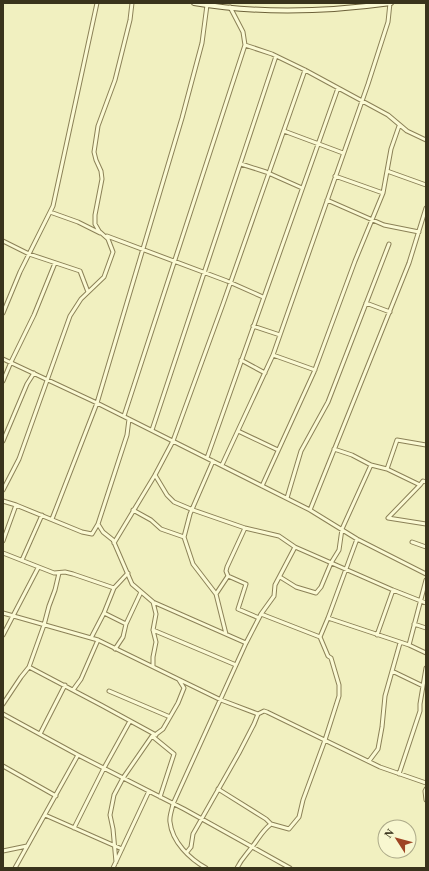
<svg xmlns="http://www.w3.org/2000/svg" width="429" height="871" font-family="'Times New Roman',serif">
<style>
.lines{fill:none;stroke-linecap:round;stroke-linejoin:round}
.street-casing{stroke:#8b8157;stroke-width:5}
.secondary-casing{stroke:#6d623a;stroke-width:6}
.street{stroke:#fbfad4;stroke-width:3}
.secondary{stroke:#fbfad4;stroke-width:4}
</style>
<rect width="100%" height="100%" fill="#f1f0c0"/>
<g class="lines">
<defs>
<path id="street" d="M245,45L272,54L305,70L388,115L407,131L426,140
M284,131L343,153
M241,164L266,172L302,188
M387,171L426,185
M335,176L383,193
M327,200L384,225L419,232
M50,212L78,222L100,233
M107,236L227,281L263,297
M3,241L29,254L80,271L88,292
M366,303L390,312
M3,313L20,272L53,206L97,3
M253,326L280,335
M273,355L315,370
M3,359L97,403L310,510L357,539L426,574
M241,360L265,373
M3,381L11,362L34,315L55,263
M124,416L245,45L243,32L230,7
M129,419L127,435L98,524L103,532L113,540L132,584L153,602L156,614L153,630L156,642L153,657V666
M152,430L276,56
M238,431L278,450
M3,441L27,384L34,373
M334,449L352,455L371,465L387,469L420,485L388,518L426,524
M207,458L338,88
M213,461L190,514L184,537L193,564L216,594L226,634
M222,465L273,355L368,84L388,22L390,3
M387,469L397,440L426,445
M155,475L167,495L174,502L193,510L245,528L279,536L295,547L393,590L426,603
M420,485L423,481L426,482
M262,486L314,372L355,261L383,193L391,149L399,126
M3,490L19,459L70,316L81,299L104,277L113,252L108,239L99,231L95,224V215L102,179L101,171L96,160L94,152L98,126L115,80L130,20L132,3
M287,498L301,451L328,402L389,244
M3,501L16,505
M133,510L151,520L161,529L184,537
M310,510L409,263L426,208
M52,519L97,403L182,118L202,43L207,5
M3,541L16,505L82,532L92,534L98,524
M412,542L426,547
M114,543L155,475L173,441L223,304L305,70
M3,553L54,573L65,572L73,574L114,588
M22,560L42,515
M228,576L226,571L227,567L245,528
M280,577L296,587L316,593L321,587L331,563L339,550L342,529L371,465
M216,594L228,576L246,584L238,609L259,618
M153,602L246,643
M3,613L98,640L221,700L258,714
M104,613L126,624
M328,618L409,645L426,653
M414,624L426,628
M153,630L236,665
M3,635L38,568
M377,635L393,590
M320,637L328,618L357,539
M91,638L104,613L114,588L128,573
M409,645L426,580
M115,649L123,637L126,624L141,592
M29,667L101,705L156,735
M392,671L423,686
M73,690L81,679L98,640
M109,691L170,717
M3,704L21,677L29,667L44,625L49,606L55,590L59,573
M3,714L78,755L184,809L290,868
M40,734L65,685
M155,735L163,729L178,703L184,688L179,680
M369,761L378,749L382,727L385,696L400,643
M3,766L56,796
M399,774L420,711V704L426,668
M218,789L266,819L271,824L289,829L299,817L303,800L325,740L339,696V685L331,658L328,656L320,637L261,614
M426,789L425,791L426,800
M45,815L122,849
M74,828L104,768L130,721
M3,851L27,846
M187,852L191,847L193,834L239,753L254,724L258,714L264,711L267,712L380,767L426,783
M116,862L113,829L110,815L114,795L123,778L152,736L174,754L160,797
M15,868L78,755
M113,868L149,791
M206,868C190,859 172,842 170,822C169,817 172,810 173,804L246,643L261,614L274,596L275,585L295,547
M237,868C242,858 246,855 252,847C259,838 262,831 271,824"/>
<path id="secondary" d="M194,3C259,14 326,12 391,3"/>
</defs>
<!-- street casing -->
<use href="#street" class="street-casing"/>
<!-- secondary casing -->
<use href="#secondary" class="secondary-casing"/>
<!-- street -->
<use href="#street" class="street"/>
<!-- secondary -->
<use href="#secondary" class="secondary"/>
</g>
<!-- border -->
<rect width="429" height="871" fill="none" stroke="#39331c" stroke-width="8"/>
<!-- north arrow -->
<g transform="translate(397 839) rotate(306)"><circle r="19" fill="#f8f7d0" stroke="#aca988"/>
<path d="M0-3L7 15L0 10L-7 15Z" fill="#9e4423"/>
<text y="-6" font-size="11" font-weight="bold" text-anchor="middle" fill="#39331c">N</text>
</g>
</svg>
